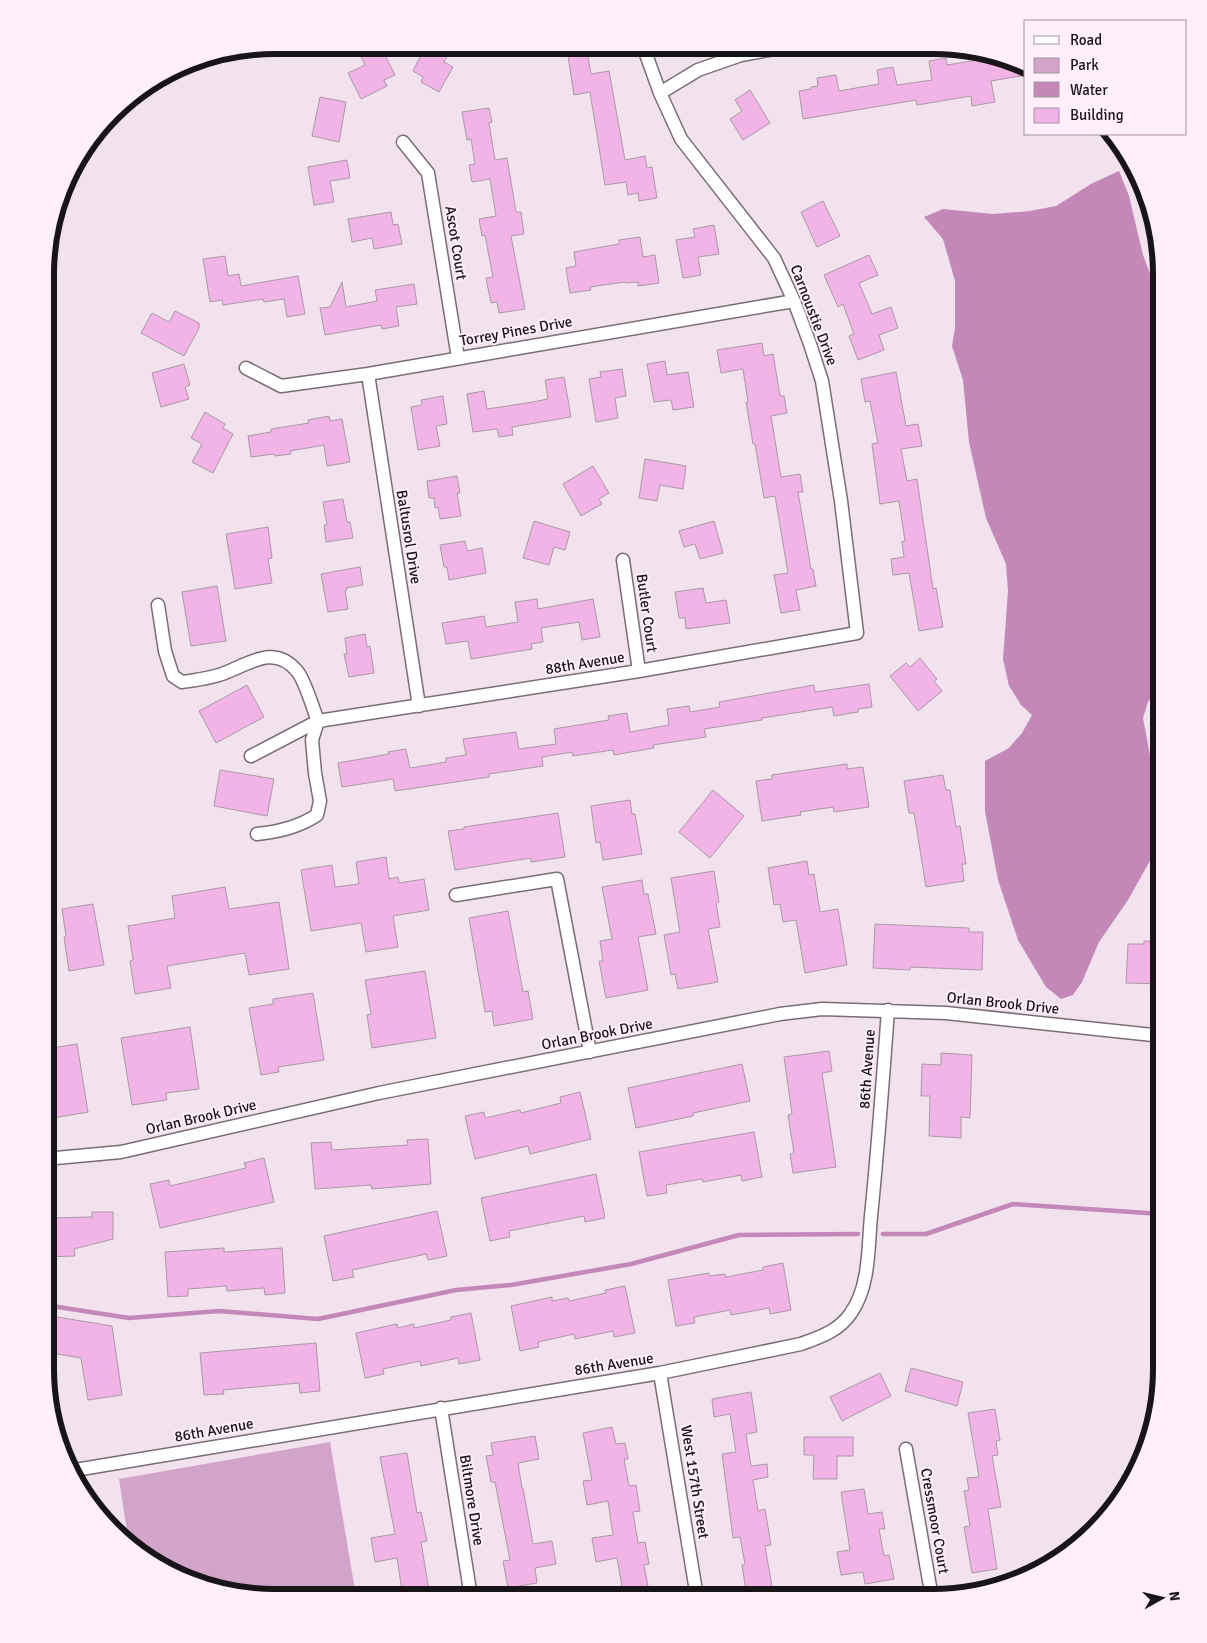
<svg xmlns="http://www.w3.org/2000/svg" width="1207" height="1643" font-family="Signika,sans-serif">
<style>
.green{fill:#d2a4c9}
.water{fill:#c387b8}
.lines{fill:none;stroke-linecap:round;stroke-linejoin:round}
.stream{stroke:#c387b8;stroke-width:4.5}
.building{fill:#f2b3e6;stroke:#a89aa5}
.minor-casing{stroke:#7a6d77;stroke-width:15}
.minor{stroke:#fff;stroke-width:12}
.labels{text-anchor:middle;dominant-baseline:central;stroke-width:4;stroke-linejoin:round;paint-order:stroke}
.street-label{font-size:15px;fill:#191418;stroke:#feeffb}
.rim{fill:none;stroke:#191418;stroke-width:6}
</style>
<rect width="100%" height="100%" fill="#f1e2ed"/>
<!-- green -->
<path class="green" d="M330,1442L356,1596H244L146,1559L129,1544L119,1479Z"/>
<!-- water -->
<path class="water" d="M1119,171L1129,196L1143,255L1162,306V678L1148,702L1143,718L1161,813L1160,833L1156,850L1128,900L1099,942L1082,982L1073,995L1061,999L1046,987L1018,940L998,880L985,811V761L1009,748L1022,733L1032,715L1021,705L1009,686L1003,659L1008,591L1006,564L986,518L969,442L963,380L952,346L955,328V281L943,239L924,217L943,209L993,214L1030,211L1056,206L1091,184Z"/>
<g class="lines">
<!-- stream -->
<path class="stream" d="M883,1234H926L1013,1204L1162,1214
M45,1305L129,1318L219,1311L318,1319L456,1290L511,1285L631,1264L739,1235L858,1234"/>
</g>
<!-- building -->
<path class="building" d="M355,45H380L395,75L384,80L387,86L361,99L348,73L365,65Z
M426,45L452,46L444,62L453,67L439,92L421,82L423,77L413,71Z
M587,52L591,74L609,71L625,160L645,156L647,168L652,167L657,198L639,201L638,193L628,195L626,182L605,185L590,92L574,95L568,56Z
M986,53L1021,62L1026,65V75L991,81L995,102L972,106L971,96L917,105L916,100L803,119L799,91L811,89V87L818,86L817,78L836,75L839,91L879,84L877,70L893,67L897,85L932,80L929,61L946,58L947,65L978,60L977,55Z
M750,90L770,123L743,140L730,119L742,111L735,100Z
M320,97L346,102L339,142L312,136Z
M489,108L492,122L489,123L495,160L507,158L516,212H521L524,234L511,236L525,309L499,313L497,302L491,303L486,278L493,277L485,235L482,236L479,219L496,216L490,179L472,182L469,165L475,164L471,139L467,140L462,112Z
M347,160L350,178L330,181L334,202L314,205L308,167Z
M823,201L840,236L817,247L801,212Z
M391,212L393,225L398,224L402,244L374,249L372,238L352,242L348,219Z
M714,225L719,254L698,257L701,275L683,278L676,240L695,237L693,229Z
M640,237L643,257L655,255L659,283L638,286V282L626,283L625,282L590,287L591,290L570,293L566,268L576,266L574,252L619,244V240Z
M869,255L878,275L859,283L872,314L891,307L898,328L879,335L884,350L858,360L849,336L854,334L843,304L838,307L824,275Z
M225,256L228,276L239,274L241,286L298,276L305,314L287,317L284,299L264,302L263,299L223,305L222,300L210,302L203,259Z
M342,282L346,307L377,301L375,290L414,284L417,304L396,307L399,326L382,329L381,325L325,335L320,308L330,307Z
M175,311L199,323V328L184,356L141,333L152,313L169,322Z
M762,343L764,356L773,354L780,396H784L787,413L771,416L781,477L800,474L803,492H798L811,569H813L816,586L796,590L800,610L781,613L774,575L788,573L775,496L764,498L755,444H753L746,402H748L743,369L721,373L717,350Z
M665,361L667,375L688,372L694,407L673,410L671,400L654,402L647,364Z
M184,364L190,385L185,387L189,399L161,407L152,373Z
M622,369L626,396L615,398L618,418L596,422L589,379L601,377L600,372Z
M896,372L906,426L918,424L922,446L901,449L907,481L917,479L933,589L936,588L943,627L919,631L909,573L893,575L891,559L904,557L902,542L905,541L899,501L880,504L872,444L878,443L870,401L865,402L861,379Z
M564,377L571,417L512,427L513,435L499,437L497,429L473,432L467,394L484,391L487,409L527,403L548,399L545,380Z
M443,396L447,424L436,426L440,446L418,450L411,407L422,405L421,400Z
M205,412L225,424L223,428L233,434L213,473L192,462L202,444L191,438Z
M329,416L330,421L342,419L350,462L327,466L324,445L290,451L291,454L275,456L274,454L251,457L248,436L271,432V429L309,423L308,420Z
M645,459L686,466L683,489L660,485L657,501L639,498Z
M593,466L609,493L599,499L602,504L581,516L563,484Z
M457,476L460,493H457L461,516L440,519L438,507L435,508L434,498H429L427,481Z
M343,499L347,522H350L353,538L326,542L324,525H327L323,502Z
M534,521L570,532L565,550L554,547L549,565L523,558Z
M714,521L723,553L700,559L695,544L684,547L679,531Z
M268,527L272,558L268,559L272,583L235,589L226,534Z
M465,541L467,551L482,548L486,573L449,580L447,567H444L440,545Z
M360,567L363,585L346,588L347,590L345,591L348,609L328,612L321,574Z
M217,586L226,641L191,646L182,592Z
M703,588L706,603L726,600L730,623L686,629L685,618H679L675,592Z
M537,599L538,609L593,599L600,637L582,640L579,622L541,628L543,642L531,644L532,649L490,656L471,659L468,641L446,644L442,623L484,616L486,627L518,622L515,602Z
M365,634L367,647L370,646L374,673L349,677L344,654H347L345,638Z
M920,658L937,679L934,681L942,691L918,711L890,676L906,663L910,667Z
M869,684L872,707L858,709V712L834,716L832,707L762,718V720L704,729L706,737L653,745L654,748L614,755L613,750L573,756L572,752L542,757L543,766L489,774V777L395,791L393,779L342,787L338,763L389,754L388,752L406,749L410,768L446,762V758L466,755L463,739L516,732L519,749L556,744L554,729L609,720L608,716L627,713L630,732L669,725L667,709L689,706L690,712L720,707L719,702L814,685L815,692Z
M247,685L264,717L216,743L199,711Z
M847,764V769L863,767L869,807L834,812L833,807L800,812L801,815L762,821L756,781L772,779V775Z
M220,770L274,779L267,816L214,806Z
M943,775L946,790H950L956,827L960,826L966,864H962L964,881L926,887L914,813H909L904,781Z
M713,790L744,816L710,858L679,832Z
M630,800L632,814H635L642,854L603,860L600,842L596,843L591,806Z
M558,813L565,857L531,862V858L455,870L448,831L464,829V827Z
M386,857L389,879L398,877L399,883L424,879L429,910L393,916L398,947L366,952L361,923L311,931L301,870L332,865L335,887L359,884L356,862Z
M807,861L809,875L814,874L820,912L838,909L847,965L805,973L796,920L783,922L780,904L774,905L768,868Z
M714,871L719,902L716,903L720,927L708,929L718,982L678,989L675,974L671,975L664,935L680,932L671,878Z
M642,880L644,894H648L656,934L638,937L648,990L606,998L599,961H603L600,941L612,939L602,887Z
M225,887L229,909L279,902L289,969L249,975L245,953L167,966L171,988L135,994L130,961L133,960L128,926L175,918L172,896Z
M93,904L104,965L69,971L64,937L66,936L62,909Z
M508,911L523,992L528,991L533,1019L494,1026L492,1011L485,1012L469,918Z
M875,924L969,928V932H983L982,970L910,967V970L873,968Z
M1144,941L1162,942V984L1126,983L1128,944H1144Z
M425,971L436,1038L372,1048L367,1015L371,1014L365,980Z
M313,993L324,1060L278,1067L279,1072L261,1075L249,1008L273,1004V999Z
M190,1027L199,1089L166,1093L167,1100L132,1105L121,1038Z
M77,1044L88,1112L47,1119L45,1109L46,1049Z
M829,1051L832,1071L822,1073L836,1167L793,1173L790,1154L794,1153L788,1115L792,1114L784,1057Z
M941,1053L972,1055L970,1118L961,1117V1138L929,1136L930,1096H921L922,1064L941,1065Z
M742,1064L750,1101L693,1113V1116L636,1128L628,1088Z
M580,1092L591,1139L530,1154L528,1146L475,1159L465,1116L484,1112L485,1118L520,1110L521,1113L561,1103L560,1097Z
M754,1132L762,1177L742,1181L741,1175L703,1182L702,1179L666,1185L667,1193L647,1196L639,1152Z
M428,1139L431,1184L372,1189L371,1185L315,1189L311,1143L331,1142L332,1150L408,1145L407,1140Z
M264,1158L274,1202L160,1228L150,1184L169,1180L170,1186L246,1168L244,1163Z
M596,1174L605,1218L585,1222L584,1216L509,1231L510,1237L490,1241L481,1198Z
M437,1211L447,1256L428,1260L426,1254L352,1270L354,1277L333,1281L324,1236Z
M92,1212H113V1239L74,1249L75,1256L45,1257V1218L92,1217Z
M224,1248V1252L282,1248L285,1293L265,1295L264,1288L227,1291L226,1286L188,1289V1296L168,1297L165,1252Z
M783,1263L791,1310L770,1314L769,1308L731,1315L730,1310L694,1317L695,1323L676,1326L668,1280L709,1273V1276L725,1274L726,1277L763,1270V1267Z
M625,1286L635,1333L614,1337L613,1331L575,1339L574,1334L538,1342L539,1347L520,1351L511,1306L552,1297V1301L568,1298L569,1301L606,1293L605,1290Z
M471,1313L480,1360L459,1364L458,1358L421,1366L420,1361L383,1369L384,1374L365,1378L356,1333L397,1324L398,1328L414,1324V1328L451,1320V1317Z
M45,1315L112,1326L122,1395L88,1400L81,1358L45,1352Z
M316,1343L320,1391L300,1393L299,1383L223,1390L224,1394L204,1395L200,1353Z
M911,1368L963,1382L957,1406L905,1391Z
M880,1373L891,1396L842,1421L830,1397Z
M751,1392L757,1432L746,1434L751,1466L767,1464L768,1477L753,1480L758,1511L765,1509L771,1545L765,1546L774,1598L747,1597L742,1565L745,1564L740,1537L733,1538L722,1454L736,1452L730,1414L714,1417L712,1399Z
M995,1409L1000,1440L996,1441L998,1455L992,1456L1001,1507L988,1509L997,1569L972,1573L964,1527L970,1526L964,1491L969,1490L967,1478L979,1477L968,1413Z
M612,1427L616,1444L625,1443L628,1459H624L629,1486L636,1485L640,1511L633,1512L638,1543L645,1542L649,1564L644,1565L650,1597H597L596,1590L622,1586L617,1558L596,1562L592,1538L613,1535L608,1501L587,1505L583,1481L592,1480L583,1433Z
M535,1436L539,1459L518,1463L522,1488H523L533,1544L552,1541L556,1564L535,1568L537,1583L508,1588L503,1561L510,1560L495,1482H491L486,1456L493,1455L491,1443Z
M804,1437H853V1456H837V1479H813L814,1455H804Z
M407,1453L417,1513L421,1512L427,1541L421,1542L430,1597H403L397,1558L375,1562L371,1538L395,1534L380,1457Z
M864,1489L868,1514L882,1512L885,1529H879L884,1556L889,1555L894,1579L865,1584L863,1572L841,1575L837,1552L850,1550L841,1492Z"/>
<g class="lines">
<defs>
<path id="minor" d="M660,93L698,70L741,55L791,46
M403,142L428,173L458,358
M246,368L281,386L368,374L794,301
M368,374L419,706
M623,560L639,671
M158,605L165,651L173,676L182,682C196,680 214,678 227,672C252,662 275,645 297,671C305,680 313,709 318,721L251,756
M257,834C278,832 299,827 317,815L320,801L315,773L312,740L318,721L639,671L857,633L841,501L822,381L810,344L794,301L774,258L681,139L660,93L643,46
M456,895L557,879L590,1052
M45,1159L121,1152L379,1093L780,1014L822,1009L946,1013L1162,1036
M660,1373L697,1597
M441,1408L471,1597
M906,1449L932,1598
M69,1471L660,1373L801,1344C820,1337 839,1331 851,1313C870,1286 868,1247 871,1216C878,1148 883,1079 888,1010"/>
</defs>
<!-- minor casing -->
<use href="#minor" class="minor-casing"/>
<!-- minor -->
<use href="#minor" class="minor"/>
</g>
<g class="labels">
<!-- street labels -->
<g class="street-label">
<text transform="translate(456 243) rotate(81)">Ascot Court</text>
<text transform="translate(814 315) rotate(69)">Carnoustie Drive</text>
<text transform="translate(516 331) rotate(-10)">Torrey Pines Drive</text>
<text transform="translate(409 537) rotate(81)">Baltusrol Drive</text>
<text transform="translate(647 613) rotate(82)">Butler Court</text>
<text transform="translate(585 663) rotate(-9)">88th Avenue</text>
<text transform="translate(1003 1003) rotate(6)">Orlan Brook Drive</text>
<text transform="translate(597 1034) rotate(-11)">Orlan Brook Drive</text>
<text transform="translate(867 1069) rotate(-86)">86th Avenue</text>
<text transform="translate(201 1117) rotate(-13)">Orlan Brook Drive</text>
<text transform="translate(614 1364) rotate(-9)">86th Avenue</text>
<text transform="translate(214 1430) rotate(-10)">86th Avenue</text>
<text transform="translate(695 1482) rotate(81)">West 157th Street</text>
<text transform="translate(472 1500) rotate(81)">Biltmore Drive</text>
<text transform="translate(935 1521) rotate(80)">Cressmoor Court</text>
</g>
</g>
<!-- crop -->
<path d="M0 0H1207V1643H0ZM274 54H933A220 220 0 0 1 1153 274V1369A220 220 0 0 1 933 1589H274A220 220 0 0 1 54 1369V274A220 220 0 0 1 274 54Z" fill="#feeffb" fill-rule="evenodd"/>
<path class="rim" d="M274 54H933A220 220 0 0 1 1153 274V1369A220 220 0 0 1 933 1589H274A220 220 0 0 1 54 1369V274A220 220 0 0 1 274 54Z"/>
<!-- legend -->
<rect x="1024" y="20" width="162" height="115" fill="#feeffb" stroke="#a297a0"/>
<rect x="1034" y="36" width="25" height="8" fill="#ffffff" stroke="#a297a0"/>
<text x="1070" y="45" font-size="15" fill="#191418">Road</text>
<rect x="1034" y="58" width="25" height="15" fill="#d2a4c9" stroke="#a297a0"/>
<text x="1070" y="70" font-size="15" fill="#191418">Park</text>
<rect x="1034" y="82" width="25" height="15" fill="#c387b8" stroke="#a297a0"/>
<text x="1070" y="95" font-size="15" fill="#191418">Water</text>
<rect x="1034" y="108" width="25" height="15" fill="#f2b3e6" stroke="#a297a0"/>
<text x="1070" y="120" font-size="15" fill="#191418">Building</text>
<!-- north arrow -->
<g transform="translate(1162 1598) rotate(82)" stroke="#feeffb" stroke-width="4" paint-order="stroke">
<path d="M0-4L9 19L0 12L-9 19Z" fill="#191418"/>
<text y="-8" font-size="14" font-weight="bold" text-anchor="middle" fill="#191418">N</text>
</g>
</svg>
